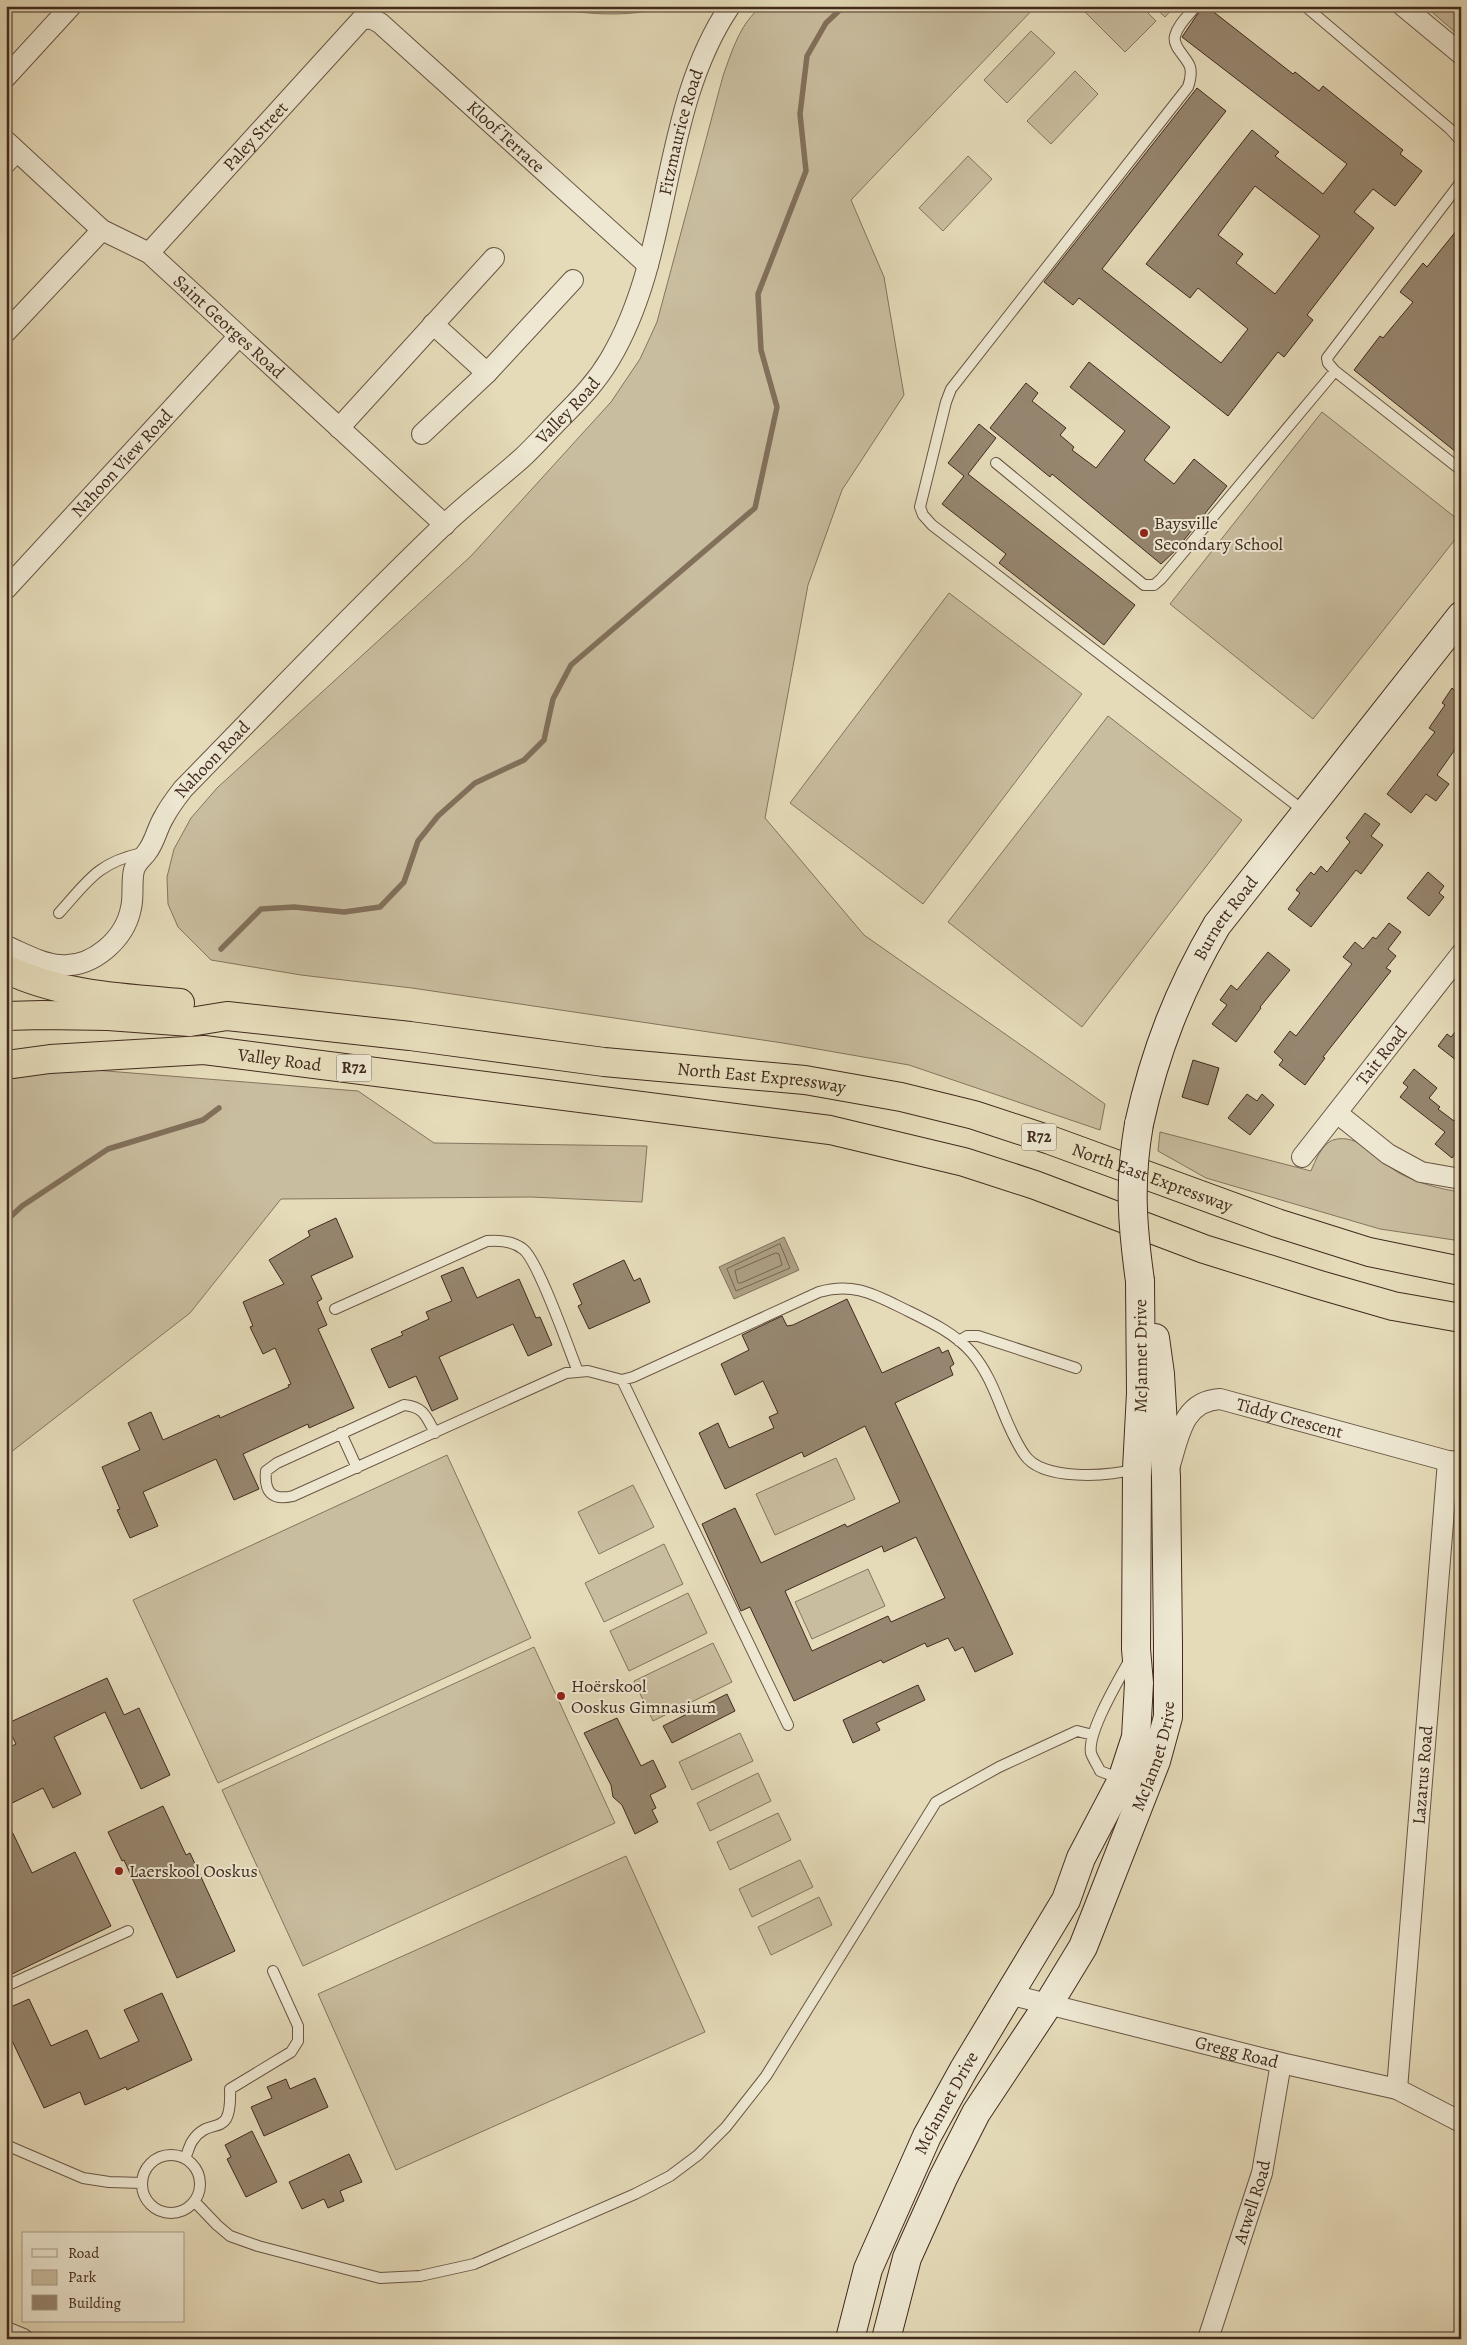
<svg xmlns="http://www.w3.org/2000/svg" width="1467" height="2345" font-family="Alegreya,serif">
<style>
.green{fill:#c9bd9f;stroke:#85745e}
.water{fill:#ad9f84;stroke:#82705b}
.lines{fill:none;stroke-linecap:round;stroke-linejoin:round}
.shore{stroke:#776451;stroke-width:1}
.stream{stroke:#82705b;stroke-width:5.5}
.building{fill:#96866f;stroke:#412a1e;fill-rule:evenodd}
.lane-casing{stroke:#6a5645;stroke-width:12}
.street-casing{stroke:#6a5645;stroke-width:22}
.secondary-casing{stroke:#412a1e;stroke-width:30}
.highway-casing{stroke:#412a1e;stroke-width:30}
.lane{stroke:#eee8d2;stroke-width:10}
.street{stroke:#eee8d2;stroke-width:20}
.secondary{stroke:#eee8d2;stroke-width:28}
.highway{stroke:#e5dbb9;stroke-width:28}
.secondary-bridge-casing{stroke:#412a1e;stroke-width:30;stroke-linecap:butt}
.secondary-bridge{stroke:#eee8d2;stroke-width:28}
.poi-dot{fill:#8f2418;stroke:#eee8d2;stroke-width:2}
.labels{text-anchor:middle;dominant-baseline:central;stroke-width:4;stroke-linejoin:round;paint-order:stroke}
.shield{fill:#eee8d2;stroke:#756354;stroke-width:1}
.shield-label{font-size:16px;font-weight:bold;fill:#412a1e}
.street-label{font-size:18px;fill:#412a1e;stroke:#eee8d2}
.poi-label{font-size:18px;fill:#412a1e;stroke:#eee8d2;text-anchor:start}
</style>
<rect width="100%" height="100%" fill="#e5dbb9"/>
<filter id="stains"><feTurbulence type="fractalNoise" baseFrequency=".004" numOctaves="4"/><feColorMatrix values="0 0 0 0 .2 0 0 0 0 .09 0 0 0 0 .02 0 0 0 .5 -.17"/></filter>
<radialGradient id="worn" r=".72"><stop offset=".6" stop-color="#630" stop-opacity="0"/><stop offset="1" stop-color="#630" stop-opacity=".3"/></radialGradient>
<!-- green -->
<path class="green" d="M540,6H668C627,19 582,14 540,6Z
M762,6H1036L851,200L884,277L904,395L842,490L808,585L765,818L864,935L1105,1104L1100,1130L909,1065L783,1043L412,988L301,975L211,960L178,927L168,904L167,877L174,849L191,818L217,788L471,556L611,402L640,359L657,322L723,76C732,51 740,23 762,6Z
M1079,6H1141L1156,21L1125,52Z
M1153,6H1175L1165,17Z
M1425,6H1461V37Z
M1031,31L1055,53L1007,103L984,80Z
M1075,71L1098,94L1051,144L1027,121Z
M968,156L992,179L943,231L919,208Z
M1322,412L1461,522V532L1313,719L1170,604Z
M949,593L1082,694L923,904L790,803Z
M1108,716L1242,820L1082,1027L948,922Z
M69,1068L358,1091L434,1143L647,1146L642,1202L531,1197L281,1199L190,1313L6,1456V1080Z
M1160,1132L1311,1171C1315,1161 1322,1144 1333,1140C1359,1132 1379,1161 1399,1173C1418,1183 1439,1189 1461,1192V1241L1380,1229L1206,1178L1158,1151Z
M447,1455L531,1638L218,1783L133,1600Z
M836,1458L855,1499L775,1535L756,1494Z
M633,1485L654,1527L599,1554L578,1512Z
M664,1544L683,1584L604,1622L585,1583Z
M868,1569L885,1606L812,1639L795,1602Z
M688,1593L707,1633L629,1671L610,1631Z
M713,1643L732,1682L653,1721L634,1681Z
M534,1647L615,1823L303,1966L222,1790Z
M740,1733L753,1761L692,1790L679,1762Z
M758,1773L771,1801L710,1831L697,1803Z
M778,1813L791,1840L730,1870L717,1842Z
M626,1856L705,2032L396,2170L318,1994Z
M800,1860L813,1887L752,1917L739,1889Z
M819,1897L832,1925L771,1955L758,1927Z"/>
<!-- water -->
<path class="water" d="M784,1237L799,1270L734,1299L719,1267Z"/>
<g class="lines">
<!-- shore -->
<path class="shore" d="M780,1244L790,1268L736,1291L727,1269Z
M776,1253L779,1254L782,1265L741,1283H738L735,1271Z"/>
<!-- stream -->
<path class="stream" d="M221,949L261,909L294,907L344,912L380,907L404,882L418,841L438,816L475,783L524,760L544,740L553,699L571,665L755,508L777,407L761,350L758,294L806,171L800,114L807,56L826,23L844,6
M6,1221L22,1206L108,1149L203,1120L219,1108"/>
</g>
<!-- building -->
<path class="building" d="M1203,6H1206L1293,74L1295,72L1319,91L1323,86L1403,150L1400,154L1422,171L1395,206L1373,189L1354,212L1374,228L1307,315L1313,320L1284,357L1278,352L1228,416L1079,298L1073,305L1044,282L1197,88L1226,111L1102,269L1221,363L1248,329L1198,288L1190,298L1146,264L1252,130L1279,152L1275,156L1323,194L1347,164L1182,37ZM1255,186L1320,236L1275,294L1236,263L1243,254L1218,235Z
M1461,225V456L1354,370L1380,336L1383,338L1413,302L1400,292L1423,263L1427,267Z
M1089,362L1170,427L1144,460L1174,484L1194,459L1227,486L1176,550L1161,564L1052,474L1050,477L990,428L1026,383L1038,393L1032,401L1066,428L1060,435L1074,447L1072,450L1096,468L1125,431L1070,387Z
M979,424L996,438L968,474L1135,605L1104,645L999,563L1006,554L942,504L964,476L948,463Z
M1461,683V741L1437,775L1449,784L1436,801L1426,794L1411,813L1387,794L1435,732L1429,728L1445,705L1442,703L1452,688L1455,691Z
M1365,813L1380,824L1371,836L1383,845L1361,874L1356,870L1311,927L1288,909L1300,893L1296,890L1311,872L1314,875L1321,866L1327,872L1350,842L1346,838Z
M1428,872L1444,886L1439,893L1444,897L1429,916L1407,898Z
M1389,923L1401,932L1388,949L1396,956L1386,968L1391,971L1323,1057L1325,1058L1305,1085L1279,1065L1283,1060L1274,1052L1290,1031L1296,1036L1352,964L1343,957L1355,942L1363,949L1373,937L1376,939Z
M1268,952L1290,970L1260,1007L1261,1008L1236,1042L1212,1024L1227,1005L1220,1000L1231,985L1237,990Z
M1461,1025V1064L1438,1046L1447,1034L1451,1037Z
M1193,1060L1219,1068L1208,1105L1182,1097Z
M1414,1069L1437,1088L1429,1098L1440,1107L1438,1109L1454,1121L1461,1112V1146L1452,1158L1435,1144L1445,1132L1400,1097L1408,1087L1403,1083Z
M1247,1094L1257,1101L1262,1094L1274,1105L1250,1135L1228,1118Z
M336,1218L353,1257L311,1276L322,1299L317,1302L327,1325L318,1329L354,1408L309,1428L308,1424L243,1454L259,1489L234,1500L216,1459L143,1492L158,1526L130,1538L117,1510L120,1509L102,1467L140,1450L128,1423L151,1412L163,1440L219,1415L220,1418L289,1387L288,1385L291,1384L275,1348L263,1354L250,1327L253,1326L243,1302L284,1284L269,1260L310,1236L308,1231Z
M624,1260L634,1281L640,1278L650,1302L589,1329L578,1306L582,1304L573,1284Z
M463,1267L477,1298L519,1279L536,1318L540,1317L552,1345L528,1356L513,1324L439,1357L458,1399L432,1411L416,1376L389,1388L371,1349L403,1335L401,1332L429,1319L426,1312L452,1301L441,1276Z
M847,1299L882,1373L939,1347L942,1353L948,1350L954,1364L950,1367L953,1375L895,1403L1013,1654L975,1672L963,1647L955,1651L948,1638L927,1647L925,1643L883,1663L881,1660L794,1701L750,1607L741,1611L702,1524L735,1508L761,1563L845,1524L847,1527L900,1502L865,1426L804,1457L802,1452L725,1489L699,1433L718,1423L729,1448L774,1428L769,1417L778,1413L763,1381L735,1395L721,1364L749,1350L742,1335L782,1316L787,1326L793,1325ZM916,1537L945,1598L891,1622L888,1616L812,1651L785,1591L882,1546L884,1552Z
M107,1678L124,1715L139,1708L170,1775L141,1789L105,1712L54,1737L81,1794L53,1808L43,1788L6,1806V1749L16,1744L6,1724Z
M918,1685L925,1700L876,1723L880,1730L853,1743L843,1720Z
M727,1694L735,1711L672,1743L663,1726Z
M617,1718L641,1766L653,1760L666,1787L650,1795L656,1808L652,1810L658,1822L635,1834L622,1805L613,1797L611,1785L584,1733Z
M163,1806L186,1855L190,1853L235,1951L177,1978L124,1860L122,1861L108,1832Z
M6,1819L32,1873L75,1852L111,1926L6,1977Z
M162,1993L192,2060L127,2090L126,2087L85,2105L80,2092L44,2108L6,2028V2009L29,1999L51,2046L87,2030L100,2059L139,2041L124,2010Z
M315,2078L328,2107L264,2136L251,2107L272,2098L267,2087L286,2079L290,2089Z
M252,2131L277,2182L246,2197L227,2159L231,2157L225,2145Z
M349,2154L362,2182L340,2191L344,2201L328,2208L324,2199L302,2209L289,2182Z"/>
<g class="lines">
<defs>
<path id="lane" d="M1196,6C1189,15 1178,24 1175,36C1172,47 1187,57 1190,67C1192,74 1190,81 1188,87L951,389L946,402L920,507L923,515L932,525L1304,811
M1305,6L1450,129L1461,141
M6,170L21,154
M1461,182L1327,358L1328,363L1335,371L1461,470
M996,463L1144,585H1154L1161,579L1335,371
M59,913C88,881 97,863 142,853
M335,1309L487,1241C499,1240 513,1241 523,1249C538,1260 569,1349 578,1372
M959,1341L967,1336H978L1076,1368
M622,1380L788,1725
M341,1433L357,1468
M435,1433C426,1416 424,1407 404,1405L277,1463L266,1471C264,1492 272,1501 293,1496L566,1373L588,1371L622,1380L633,1377L819,1292C850,1283 870,1292 898,1306C924,1319 953,1331 972,1353C998,1384 1002,1422 1024,1454C1042,1482 1109,1476 1136,1469
M1121,1779L1100,1771C1098,1766 1093,1759 1091,1753C1087,1732 1120,1678 1130,1659
M6,1986L128,1931
M6,2145L83,2178L109,2182L142,2183
M142 2184a29 29 0 1 1 58 0a29 29 0 1 1-58 0Z
M185,2158C188,2153 189,2145 193,2140C211,2114 232,2142 230,2089L291,2052L298,2041V2026L273,1971
M195,2202L217,2225L230,2236L258,2246L380,2278L420,2276L474,2264L635,2194L670,2176L698,2155L726,2127L766,2076L936,1802L999,1767L1077,1731L1093,1735"/>
<g id="street">
<path d="M1403,6L1461,54"/>
<path d="M6,77L71,6"/>
<path id="s1" d="M6,141L102,230L149,253L445,525"/>
<path id="s2" d="M149,253L361,20L370,18L380,23L648,265"/>
<path d="M6,332L102,230"/>
<path d="M487,373L573,280"/>
<path d="M339,428L494,258"/>
<path d="M422,434L487,373L433,324"/>
<path id="s3" d="M6,589L238,337"/>
<path id="s4" d="M6,946C23,953 42,964 60,965C93,968 125,939 131,908C134,896 131,882 134,870C137,861 143,858 147,852C155,842 157,828 164,817C169,807 176,798 183,789C269,701 354,611 443,526C468,502 496,481 522,458C536,445 549,430 563,416C581,398 597,381 610,359C674,251 659,111 730,6"/>
<path d="M1337,1113L1388,1154L1421,1172L1461,1179"/>
<path id="s5" d="M1302,1157L1461,954"/>
<path id="s6" d="M1170,1465C1179,1436 1183,1401 1220,1399L1448,1461L1461,1462"/>
<path id="s7" d="M1008,1994L1281,2063L1397,2089L1461,2122"/>
<path id="s8" d="M1397,2089L1448,1461"/>
<path d="M6,2332L23,2339"/>
<path id="s9" d="M1208,2339L1262,2173L1281,2063"/>
</g>
<g id="secondary">
<path id="s10" d="M1139,1124C1155,1051 1179,990 1217,925L1461,616"/>
<path id="s11" d="M850,2339L868,2269L927,2136L964,2069L1066,1900L1081,1858L1122,1780L1136,1737L1139,1683L1136,1649L1137,1469L1141,1393L1140,1281"/>
<path id="s12" d="M886,2339L907,2258L943,2178L976,2113L1049,2003L1083,1947L1156,1761L1168,1717V1645L1166,1477L1160,1374L1155,1338"/>
</g>
<g id="highway">
<path d="M6,969C60,995 121,998 180,1003"/>
<path id="s13" d="M6,1016L42,1015L108,1016L190,1022L227,1016L410,1036L604,1062L805,1080L901,1097L974,1115L1050,1140L1277,1223L1369,1252L1461,1271"/>
<path id="s14" d="M6,1065L50,1059L204,1050L830,1130L964,1162L1035,1185L1204,1249L1320,1285L1393,1306L1461,1318"/>
</g>
</defs>
<!-- lane casing -->
<use href="#lane" class="lane-casing"/>
<!-- street casing -->
<use href="#street" class="street-casing"/>
<!-- secondary casing -->
<use href="#secondary" class="secondary-casing"/>
<!-- highway casing -->
<use href="#highway" class="highway-casing"/>
<!-- lane -->
<use href="#lane" class="lane"/>
<!-- street -->
<use href="#street" class="street"/>
<!-- secondary -->
<use href="#secondary" class="secondary"/>
<!-- highway -->
<use href="#highway" class="highway"/>
<defs>
<path id="secondary-bridge" d="M1139,1124C1129,1181 1132,1224 1140,1281"/>
</defs>
<!-- secondary-bridge casing -->
<use href="#secondary-bridge" class="secondary-bridge-casing"/>
<!-- secondary-bridge -->
<use href="#secondary-bridge" class="secondary-bridge"/>
</g>
<!-- markers -->
<g class="poi-dot">
<circle cx="1144" cy="533" r="5"/>
<circle cx="561" cy="1696" r="5"/>
<circle cx="119" cy="1871" r="5"/>
</g>
<g class="labels">
<!-- shield labels -->
<g class="shield">
<rect x="336.5" y="1054.5" width="35" height="27" rx="4"/>
<rect x="1021.5" y="1123.5" width="35" height="27" rx="4"/>
</g>
<g class="shield-label">
<text x="354" y="1068">R72</text>
<text x="1039" y="1137">R72</text>
</g>
<!-- street labels -->
<g class="street-label">
<text stroke="none"><textPath href="#s4" startOffset="1135">Fitzmaurice Road</textPath></text>
<text stroke="none"><textPath href="#s2" startOffset="158">Paley Street</textPath></text>
<text stroke="none"><textPath href="#s2" startOffset="505">Kloof Terrace</textPath></text>
<text stroke="none"><textPath href="#s1" startOffset="292">Saint Georges Road</textPath></text>
<text stroke="none"><textPath href="#s4" startOffset="830">Valley Road</textPath></text>
<text stroke="none"><textPath href="#s3" startOffset="171">Nahoon View Road</textPath></text>
<text stroke="none"><textPath href="#s4" startOffset="331">Nahoon Road</textPath></text>
<text stroke="none"><textPath href="#s10" startOffset="225">Burnett Road</textPath></text>
<text stroke="none"><textPath href="#s5" startOffset="129">Tait Road</textPath></text>
<text stroke="none"><textPath href="#s14" startOffset="275">Valley Road</textPath></text>
<text stroke="none"><textPath href="#s13" startOffset="760">North East Expressway</textPath></text>
<text stroke="none"><textPath href="#s13" startOffset="1165">North East Expressway</textPath></text>
<text stroke="none"><textPath href="#s11" startOffset="1051">McJannet Drive</textPath></text>
<text stroke="none"><textPath href="#s6" startOffset="162">Tiddy Crescent</textPath></text>
<text stroke="none"><textPath href="#s12" startOffset="646">McJannet Drive</textPath></text>
<text stroke="none"><textPath href="#s8" startOffset="315">Lazarus Road</textPath></text>
<text stroke="none"><textPath href="#s7" startOffset="236">Gregg Road</textPath></text>
<text stroke="none"><textPath href="#s11" startOffset="256">McJannet Drive</textPath></text>
<text stroke="none"><textPath href="#s9" startOffset="144">Atwell Road</textPath></text>
</g>
<!-- poi labels -->
<g class="poi-label">
<text x="1154" y="523">Baysville<tspan x="1154" dy="21">Secondary School</tspan></text>
<text x="571" y="1686">Hoërskool<tspan x="571" dy="21">Ooskus Gimnasium</tspan></text>
<text x="129" y="1871">Laerskool Ooskus</text>
</g>
</g>
<!-- margin -->
<rect width="1467" height="2345" fill="none" stroke="#e5dbb9" stroke-width="25"/>
<rect x="8" y="8" width="1452" height="2330" fill="none" stroke="#412a1e" stroke-width="2.5"/>
<rect x="12" y="12" width="1442" height="2320" fill="none" stroke="#412a1e"/>
<!-- legend -->
<rect x="22" y="2232" width="162" height="90" fill="#eee8d2" stroke="#a99c8a"/>
<rect x="32" y="2249" width="25" height="8" fill="#eee8d2" stroke="#a99c8a"/>
<text x="68" y="2258" font-size="15" fill="#412a1e">Road</text>
<rect x="32" y="2270" width="25" height="15" fill="#c9bd9f" stroke="#a99c8a"/>
<text x="68" y="2282" font-size="15" fill="#412a1e">Park</text>
<rect x="32" y="2295" width="25" height="15" fill="#96866f" stroke="#a99c8a"/>
<text x="68" y="2308" font-size="15" fill="#412a1e">Building</text>
<rect width="100%" height="100%" filter="url(#stains)"/>
<rect width="100%" height="100%" fill="url(#worn)"/>
</svg>
